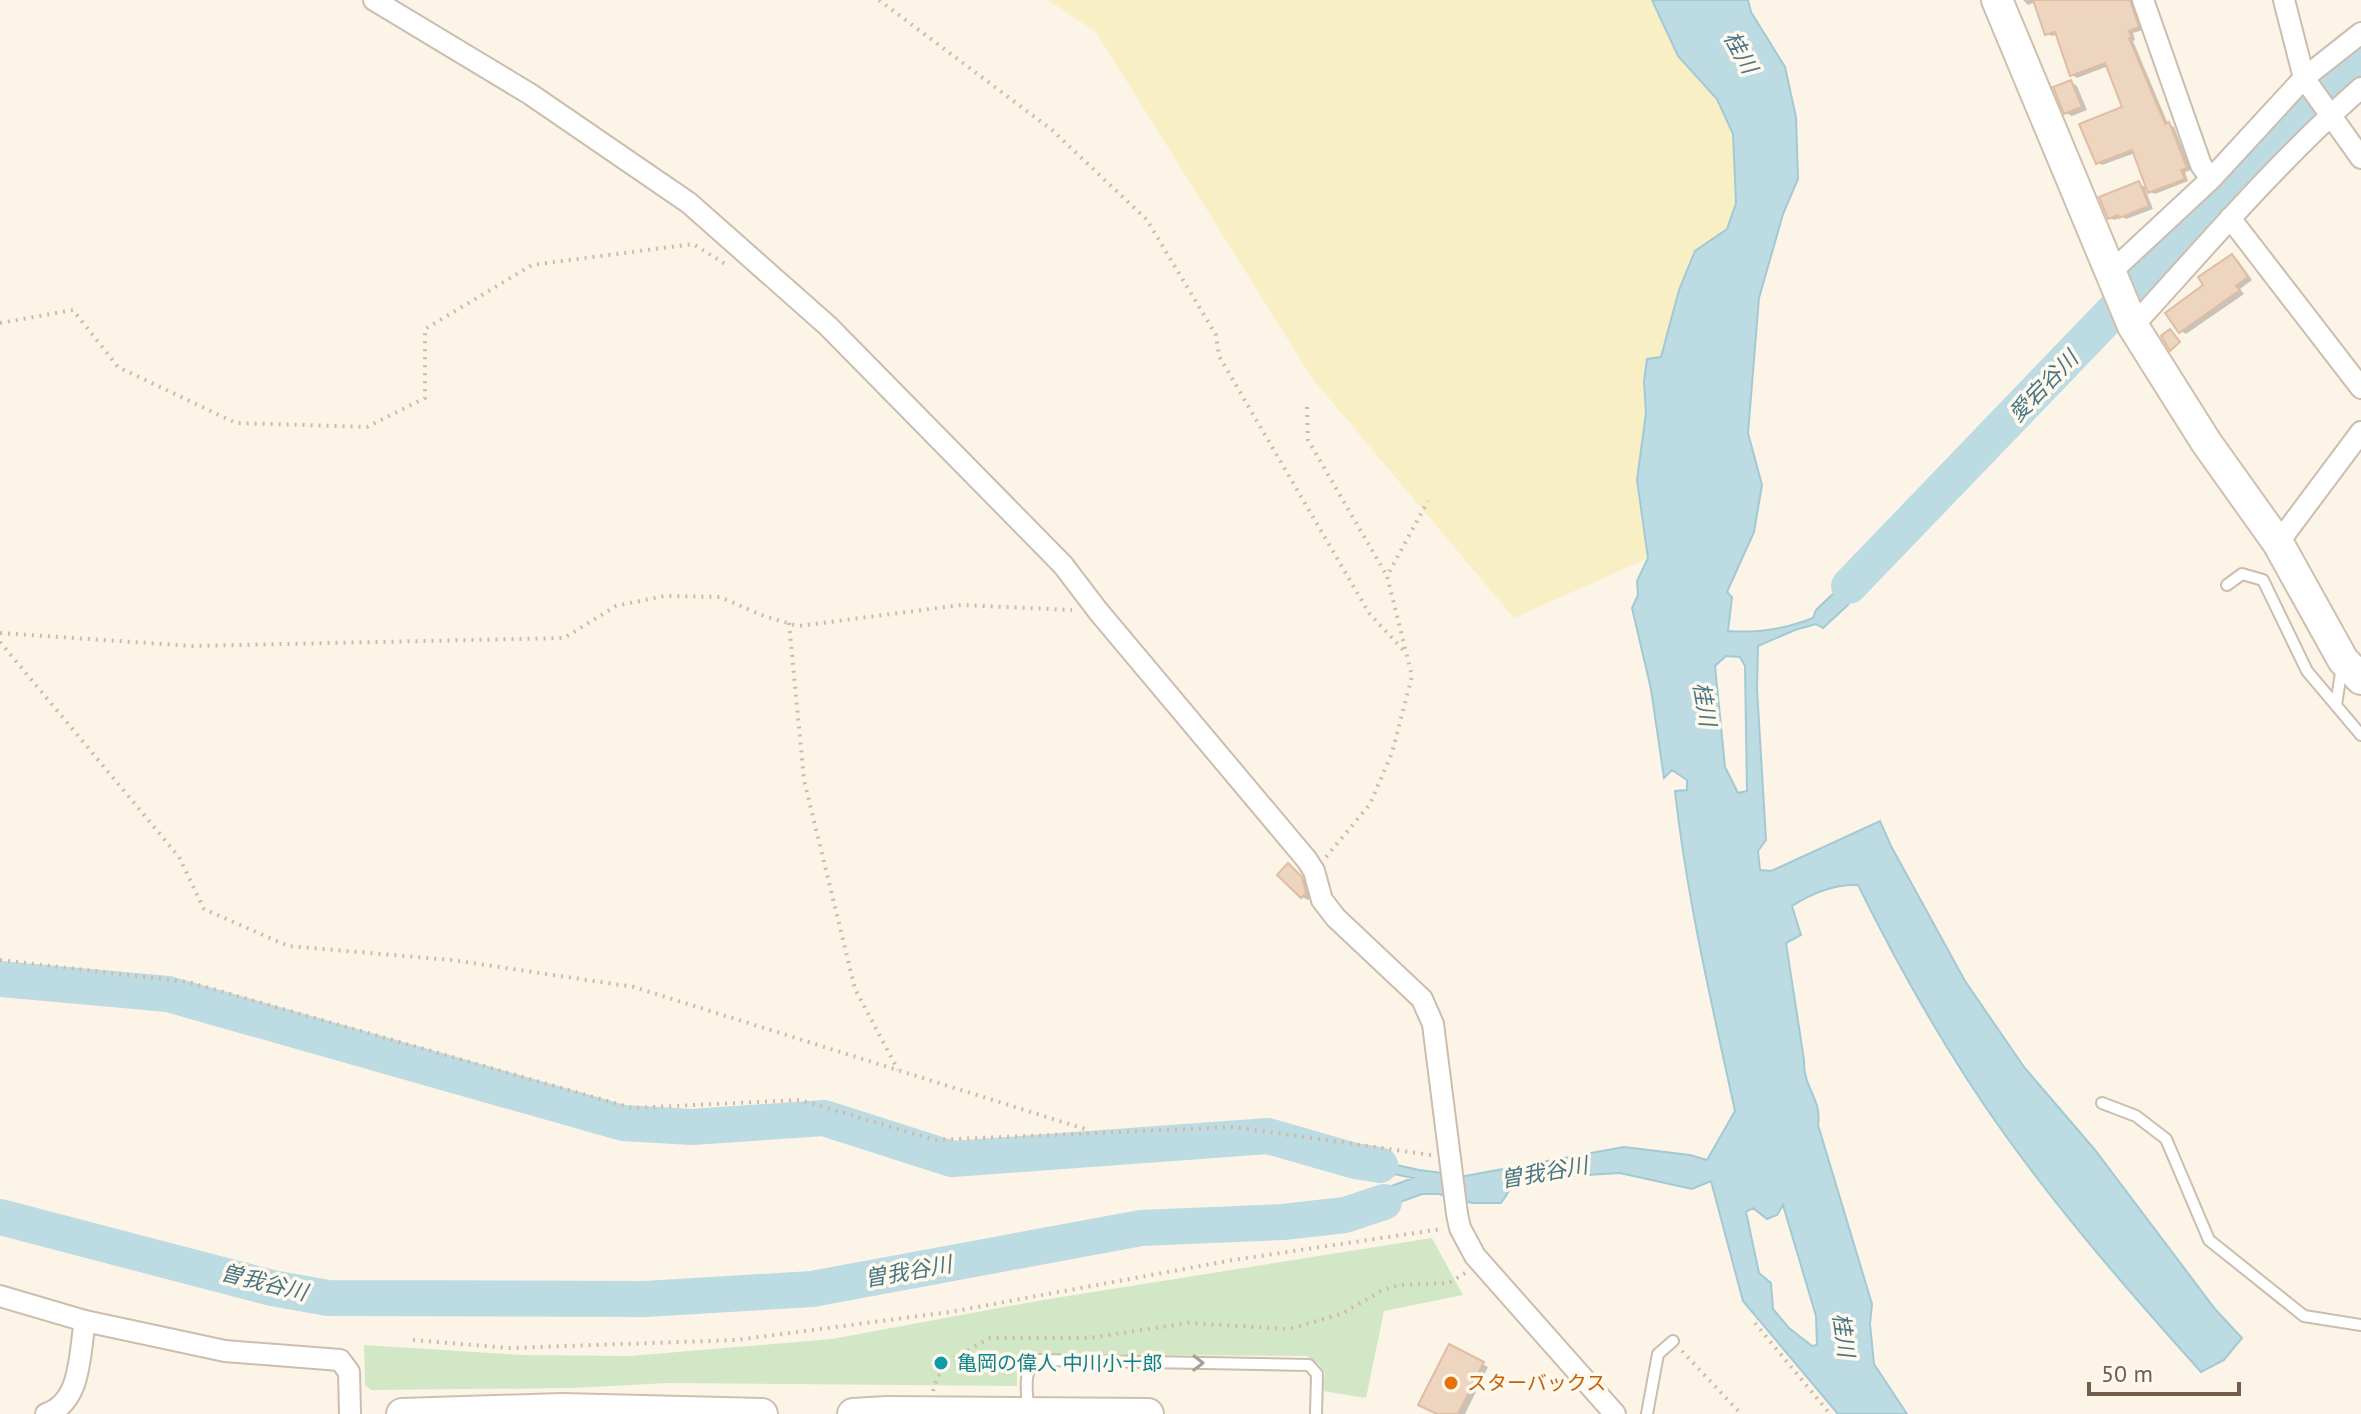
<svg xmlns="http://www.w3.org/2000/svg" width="2361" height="1414" font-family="'PT Sans','Noto Sans JP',sans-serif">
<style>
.green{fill:#d1e7c6}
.sand{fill:#f8efc4}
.water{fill:#bcdbe3;stroke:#a3c9d4;stroke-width:2;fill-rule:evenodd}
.shadow{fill:#0003}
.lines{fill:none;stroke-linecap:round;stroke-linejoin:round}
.river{stroke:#bcdbe3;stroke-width:36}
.building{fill:#eed5c0;stroke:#dfbda2;stroke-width:2}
.lane-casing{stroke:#ccbdae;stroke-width:14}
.street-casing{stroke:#ccbdae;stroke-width:24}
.secondary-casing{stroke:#d0bfae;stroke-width:34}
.path{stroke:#d3b9a3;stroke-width:4;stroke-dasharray:2 6;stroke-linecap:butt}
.lane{stroke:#fff;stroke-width:10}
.street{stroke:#fff;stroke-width:20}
.secondary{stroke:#fff;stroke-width:30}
.oneway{stroke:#aa9e94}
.culture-dot{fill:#0f9aa8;stroke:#fef8ed;stroke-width:3}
.food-dot{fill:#e8710a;stroke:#fef8ed;stroke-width:3}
.labels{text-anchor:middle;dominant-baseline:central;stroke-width:7;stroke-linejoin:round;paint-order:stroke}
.culture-label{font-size:20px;fill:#0d838f;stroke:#fef8ed;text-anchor:start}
.food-label{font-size:20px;fill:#c56008;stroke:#fef8ed;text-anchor:start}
.water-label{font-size:22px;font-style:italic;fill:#487684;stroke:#fef8ed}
</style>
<rect width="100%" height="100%" fill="#fbf4e7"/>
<!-- green -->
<path class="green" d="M1432,1238L1463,1295L1384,1311L1366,1398L1323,1391L1325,1373L1319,1364L1307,1356L1034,1354C1020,1363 1016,1369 1017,1386L667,1383L572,1388L371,1390L365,1385L364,1345L521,1355L630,1356L832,1339L1037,1301Z"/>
<!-- sand -->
<path class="sand" d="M1048,0H1652L1678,56L1717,99L1733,134L1736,203L1727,229L1694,252L1679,290L1661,357L1644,381L1646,413L1638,480L1648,558L1514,618L1312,378L1096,32Z"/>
<!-- water -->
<path class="water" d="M1652,0H1748L1751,12L1785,67L1796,117L1798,179L1783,214L1759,298L1748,433L1762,485L1754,532L1727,592L1732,597L1728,631C1757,633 1786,629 1813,618L1816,610L1877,552L1886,553L1874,572L1858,582L1848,605L1823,628L1816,624L1795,630L1758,646L1757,689L1766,840L1758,851L1760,870L1771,871L1880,821L1891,846L1965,981L2024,1067L2095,1150L2215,1309L2242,1338L2224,1360L2201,1372C2132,1295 2063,1216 2003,1132C1948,1055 1900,970 1858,885C1834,884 1812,893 1792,906L1801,935L1786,943L1804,1060C1803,1089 1822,1098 1818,1125L1872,1304L1870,1324L1874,1364L1907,1414H1838L1743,1301L1711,1181L1692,1189L1620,1173L1538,1178L1515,1182L1501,1203H1472L1439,1194H1422L1337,1225L1338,1210L1360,1203L1364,1196L1413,1178L1356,1166L1334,1159V1151L1419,1170L1465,1176L1624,1147L1690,1155L1707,1160L1735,1111C1712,1005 1687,899 1675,791L1687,790V780L1672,770L1664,778L1651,689L1632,608L1638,595L1637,581L1648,558L1637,480L1646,413L1644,381L1647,359L1661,357L1679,290L1695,251L1727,229L1736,203L1733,134L1717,99L1678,56ZM1726,656L1740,657L1745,666L1747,791L1738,793L1725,767L1715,666ZM1783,1205L1816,1316L1817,1345L1812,1346L1789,1328L1773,1309L1771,1283L1759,1273L1746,1212L1753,1208L1767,1219L1777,1215Z"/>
<!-- shadow -->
<path class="shadow" d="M2023,0H2134L2143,30L2133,33L2135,40L2133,41L2168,124L2174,127L2191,170L2185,172L2188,181L2155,194L2145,189L2153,209L2126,219L2123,217L2114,220L2109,217L2139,184L2149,189L2135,153L2102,165L2097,162L2124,108L2108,66L2077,78L2072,75L2058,34L2052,36L2047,34L2038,9L2033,3L2028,5Z
M2071,82L2077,86L2087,110L2072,116L2066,113Z
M2232,256L2237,259L2252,280L2240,289L2244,294L2186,334L2180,331L2206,285Z
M1294,869L1308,883L1312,896L1308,900L1302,897Z
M1450,1347L1488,1367L1465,1414H1440Z"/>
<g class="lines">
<!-- river -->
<path class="river" d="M1849,586L2306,111L2361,65
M0,979L168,994L623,1123L692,1127L824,1118L952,1159L1268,1136L1355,1161L1380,1165
M0,1217L272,1288L328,1298L645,1299L812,1289L1141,1228L1283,1222L1345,1215L1384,1202"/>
</g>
<!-- building -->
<path class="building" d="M2033,0H2130L2139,27L2129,31L2132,37L2129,38L2165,124L2169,122L2187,168L2181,170L2185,179L2148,193L2132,150L2096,164L2079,124L2122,107L2105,63L2070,76L2055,32L2045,35Z
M2071,80L2082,107L2064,114L2053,87Z
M2139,181L2149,206L2119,218L2118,215L2108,219L2099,197Z
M2232,254L2248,277L2236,286L2240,290L2179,333L2165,313L2203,285L2198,277Z
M2170,329L2180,342L2170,351L2161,336Z
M1288,863L1302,877L1306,893L1301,898L1277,875Z
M1449,1344L1484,1362L1458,1414H1437L1418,1405Z"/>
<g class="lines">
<defs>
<path id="lane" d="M2227,585L2242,574L2263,580L2307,671L2361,735
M2336,705L2342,666
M2102,1103L2136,1116L2166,1139L2209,1240L2304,1316L2361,1325
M1028,1411C1028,1394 1021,1370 1038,1360L1309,1365L1317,1374L1316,1414
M1647,1414L1658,1354L1673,1341"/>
<path id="street" d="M374,0L530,94L689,203L828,326L1063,565L1098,611L1307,860L1314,871L1322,900L1336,918L1422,999L1433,1024L1457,1214L1460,1228L1475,1256L1615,1414
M2143,0L2201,165L2211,179
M2284,0L2304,78L2361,158
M2230,218L2361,388
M2110,273L2211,179L2304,78L2361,33
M2133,326C2207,245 2278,161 2361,88
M2278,543L2361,432
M0,1296L85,1321L225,1351L340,1360L349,1372L350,1414
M46,1414C82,1402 79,1354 85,1321"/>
<path id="secondary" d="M1997,0L2133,326L2206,442L2278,543L2343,660L2361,679
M402,1414L562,1409L762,1414
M853,1414L887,1412L1148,1414"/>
</defs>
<!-- lane casing -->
<use href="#lane" class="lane-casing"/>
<!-- street casing -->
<use href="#street" class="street-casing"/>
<!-- secondary casing -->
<use href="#secondary" class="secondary-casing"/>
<!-- path -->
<path class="path" d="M879,0L1052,130L1147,220L1216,335L1219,356L1369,613L1406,653
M0,323L73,310L118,367L236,423L367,427L425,398V329L532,265L693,244L727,265
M1307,407L1308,440L1387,576
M789,623L804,780L855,989L898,1070
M0,633L192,646L564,638L616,606L664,596L720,597L764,616L798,626L961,605L1072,610
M0,642L179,857L204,909L288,946L452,960L634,987L1088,1130
M1326,857L1370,804L1392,753L1412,676L1387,576L1428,501
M0,960L188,982L632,1108L800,1100L935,1140L1234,1127L1431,1155
M1755,1323L1830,1414
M413,1340L509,1348L736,1340L950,1312L1233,1260L1442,1229
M1682,1351L1741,1414
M933,1391L937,1378L949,1361L990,1338H1089L1188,1323L1289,1329L1341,1314L1383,1290L1400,1285L1449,1283L1465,1273"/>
<!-- lane -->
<use href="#lane" class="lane"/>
<!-- street -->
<use href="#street" class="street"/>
<!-- secondary -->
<use href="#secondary" class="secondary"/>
</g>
<!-- one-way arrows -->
<defs><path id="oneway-chevron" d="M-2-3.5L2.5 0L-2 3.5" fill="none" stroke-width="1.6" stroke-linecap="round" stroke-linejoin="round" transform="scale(2)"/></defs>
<use class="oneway" href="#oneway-chevron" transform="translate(1198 1363) rotate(1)"/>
<!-- markers -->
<circle class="culture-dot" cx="941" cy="1363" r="8"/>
<circle class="food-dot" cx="1451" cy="1383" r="8"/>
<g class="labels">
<!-- culture labels -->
<g class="culture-label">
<text x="957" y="1363">亀岡の偉人 中川小十郎</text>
</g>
<!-- food labels -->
<g class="food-label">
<text x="1467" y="1383">スターバックス</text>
</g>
<!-- water labels -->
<g class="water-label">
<text transform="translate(1741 52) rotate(61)">桂川</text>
<text transform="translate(2043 386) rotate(-46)">愛宕谷川</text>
<text transform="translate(1705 704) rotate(80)">桂川</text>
<text transform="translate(1544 1172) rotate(-10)">曽我谷川</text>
<text transform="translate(908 1271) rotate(-10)">曽我谷川</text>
<text transform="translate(264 1282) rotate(14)">曽我谷川</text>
<text transform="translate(1844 1335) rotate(82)">桂川</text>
</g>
</g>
<!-- scale -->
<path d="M2089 1382v12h150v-12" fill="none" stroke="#725d4d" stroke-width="4"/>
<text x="2101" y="1382" font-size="24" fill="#725d4d" stroke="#fef8ed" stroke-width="6" paint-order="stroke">50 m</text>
</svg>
